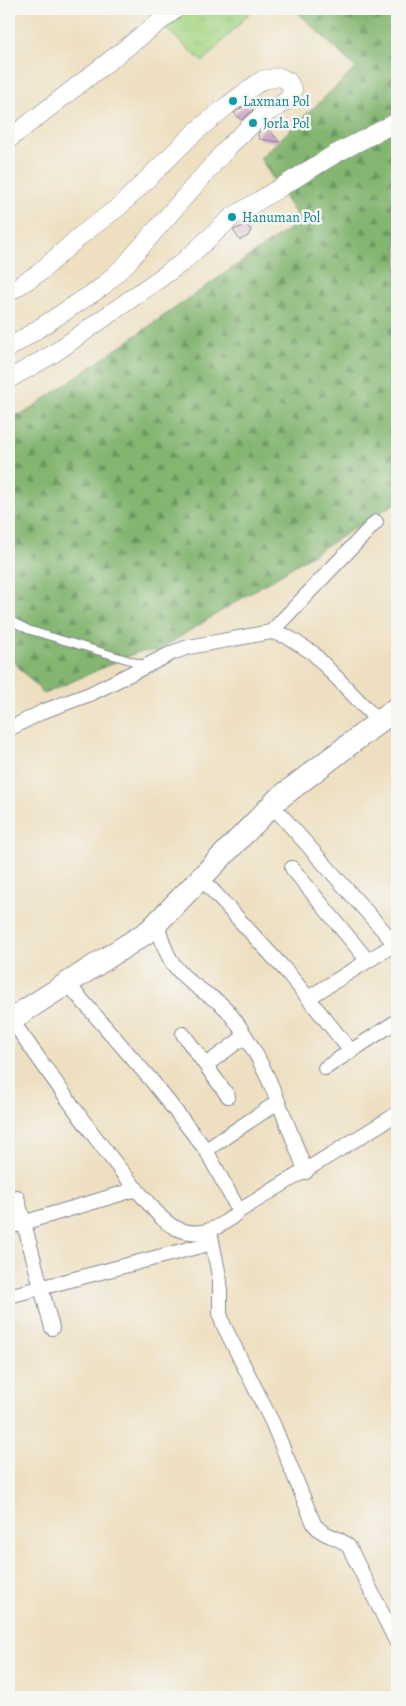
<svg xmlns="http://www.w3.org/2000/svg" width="406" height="1706" font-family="Alegreya,serif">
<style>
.forest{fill:url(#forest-firs);stroke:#507268}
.park{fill:url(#park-tufts);stroke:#608270}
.building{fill:url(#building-hatch)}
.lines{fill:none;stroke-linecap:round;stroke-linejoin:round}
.service-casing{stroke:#84878f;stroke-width:9}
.minor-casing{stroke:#84878f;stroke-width:16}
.tertiary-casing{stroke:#84878f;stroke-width:19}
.primary-casing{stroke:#84878f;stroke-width:24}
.service{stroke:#fff;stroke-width:7}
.minor{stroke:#fff;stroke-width:14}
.tertiary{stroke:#fff;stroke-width:18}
.primary{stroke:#fff;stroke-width:22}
.culture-dot{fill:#0f9aa8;stroke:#f6f6f2;stroke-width:2}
.labels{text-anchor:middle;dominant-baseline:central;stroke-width:5;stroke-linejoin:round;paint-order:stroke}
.culture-label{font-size:14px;fill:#0d838f;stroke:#f6f6f2;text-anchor:start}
</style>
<defs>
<pattern id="forest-firs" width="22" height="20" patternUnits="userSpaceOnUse" patternTransform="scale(1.25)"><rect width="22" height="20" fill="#84b671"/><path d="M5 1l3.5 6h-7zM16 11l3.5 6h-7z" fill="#6b9460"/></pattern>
<pattern id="park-tufts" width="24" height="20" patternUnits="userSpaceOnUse" patternTransform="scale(1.25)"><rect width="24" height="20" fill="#a6d583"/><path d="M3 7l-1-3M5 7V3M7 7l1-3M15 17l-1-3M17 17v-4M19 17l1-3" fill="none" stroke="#8eb774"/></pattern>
<pattern id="building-hatch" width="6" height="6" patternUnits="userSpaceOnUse" patternTransform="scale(1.25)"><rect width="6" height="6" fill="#d29ccc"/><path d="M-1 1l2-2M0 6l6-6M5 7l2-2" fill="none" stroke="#aa80a9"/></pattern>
</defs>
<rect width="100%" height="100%" fill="#f6f6f2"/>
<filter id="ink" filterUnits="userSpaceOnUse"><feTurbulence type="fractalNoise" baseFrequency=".02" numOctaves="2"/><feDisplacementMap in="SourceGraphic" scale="10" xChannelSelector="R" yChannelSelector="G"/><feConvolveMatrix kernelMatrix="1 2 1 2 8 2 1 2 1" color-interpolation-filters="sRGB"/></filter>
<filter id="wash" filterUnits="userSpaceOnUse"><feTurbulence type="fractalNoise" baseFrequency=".0096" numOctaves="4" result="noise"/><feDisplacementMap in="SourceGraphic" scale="20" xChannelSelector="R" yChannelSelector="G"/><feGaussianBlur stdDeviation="1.12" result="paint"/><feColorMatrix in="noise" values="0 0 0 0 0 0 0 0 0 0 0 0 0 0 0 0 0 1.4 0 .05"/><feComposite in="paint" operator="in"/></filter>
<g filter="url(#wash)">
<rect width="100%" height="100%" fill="#eedfc0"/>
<!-- forest -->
<path class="forest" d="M294,9H397V502L157,651L138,652L44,694L9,657V416L23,414L300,221L260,158L356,68Z"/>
<!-- park -->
<path class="park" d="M186,9H253L203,62L163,26Z"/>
<g id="blocks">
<!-- building -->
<path class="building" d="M244,106H250L253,110L241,120L234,113Z
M266,126L280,142L259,139L258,133Z
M246,225L251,230L248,236L240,240L233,230Z"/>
</g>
</g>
<g filter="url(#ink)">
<use href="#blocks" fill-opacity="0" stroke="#84878f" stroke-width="1"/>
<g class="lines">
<defs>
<path id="service" d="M9,620L29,630L145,665"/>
<path id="minor" d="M271,632L376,522
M9,729L44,711L90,694L174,652L189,647L271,632L286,636L313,653L379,722
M272,805L397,946
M292,868L368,961
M201,878L288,973L350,1050
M157,922C165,955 172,970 201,990C210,997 221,1002 228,1011C265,1058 284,1117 306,1172
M68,984L152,1081L206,1150L239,1211
M308,998L395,944
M12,1021C55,1080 96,1143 144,1198C153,1208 162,1221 174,1227C199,1240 221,1228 239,1211L397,1114
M183,1034L228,1096
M206,1065L244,1037
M325,1068L397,1021
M206,1150L278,1102
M17,1197L52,1328
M9,1227L137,1189
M210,1231L220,1281V1313L223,1324L273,1424L314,1524C324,1538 339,1535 349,1547L397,1643
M9,1296L212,1243"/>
<path id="tertiary" d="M9,139L176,9
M9,292L39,273L80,236L120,206L194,133L228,105L262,80L280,77L288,81L293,90L289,99L259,118L230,145L126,264L102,287L9,348
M9,379L53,354L183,262L232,217L335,154L397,122"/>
<path id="primary" d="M9,1023L24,1011L149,931L278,799L397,708"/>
</defs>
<!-- service casing -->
<use href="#service" class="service-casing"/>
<!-- minor casing -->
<use href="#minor" class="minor-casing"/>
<!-- tertiary casing -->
<use href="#tertiary" class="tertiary-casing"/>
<!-- primary casing -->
<use href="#primary" class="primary-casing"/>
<!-- service -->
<use href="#service" class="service"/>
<!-- minor -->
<use href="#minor" class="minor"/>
<!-- tertiary -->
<use href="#tertiary" class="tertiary"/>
<!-- primary -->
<use href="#primary" class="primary"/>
</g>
</g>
<!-- markers -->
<g class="culture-dot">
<circle cx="233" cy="101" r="5"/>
<circle cx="253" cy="123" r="5"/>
<circle cx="232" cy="217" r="5"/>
</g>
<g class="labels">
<!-- culture labels -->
<g class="culture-label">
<text x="243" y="101">Laxman Pol</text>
<text x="263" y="123">Jorla Pol</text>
<text x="242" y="217">Hanuman Pol</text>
</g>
</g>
<!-- margin -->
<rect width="406" height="1706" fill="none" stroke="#f6f6f2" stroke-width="30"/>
</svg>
